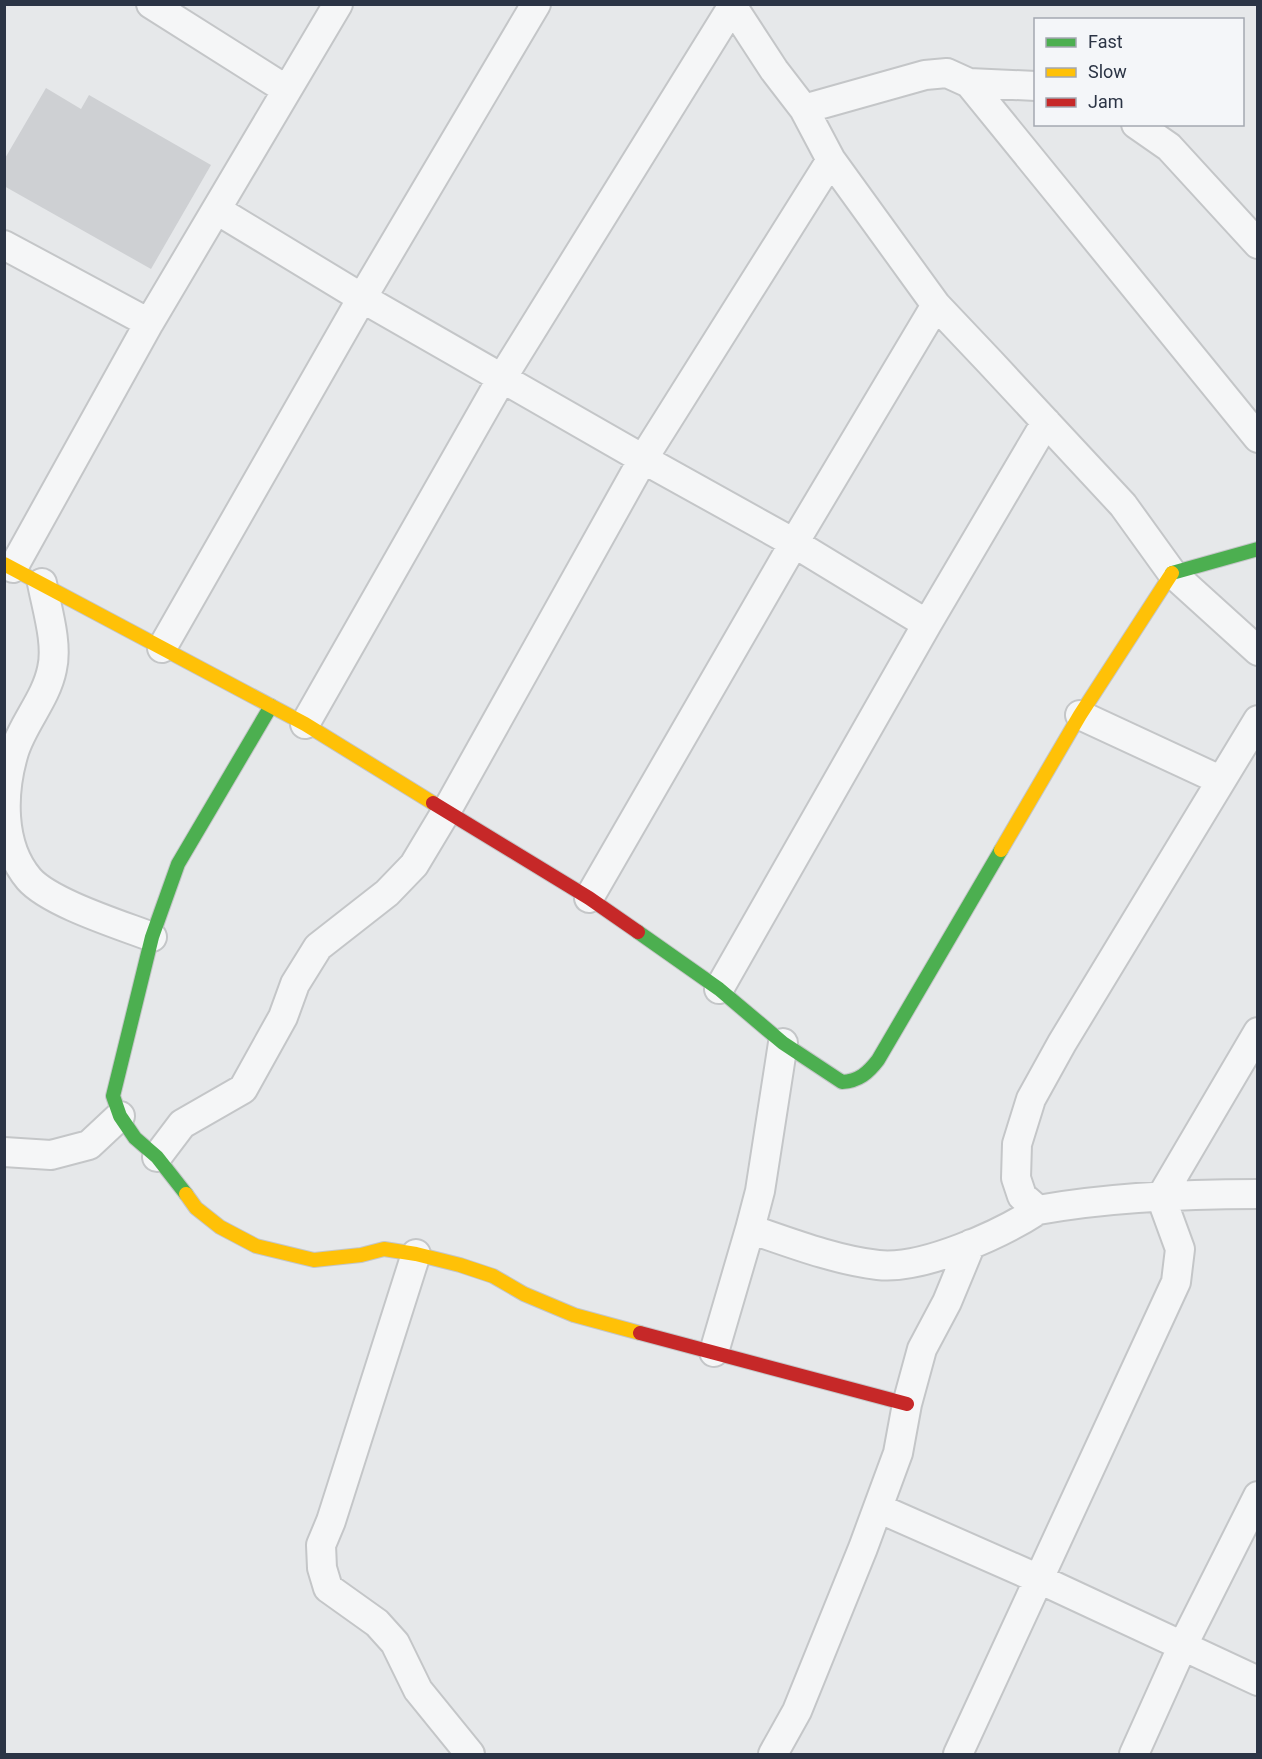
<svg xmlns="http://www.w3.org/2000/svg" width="1262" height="1759" font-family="Roboto,sans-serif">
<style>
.building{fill:#ced0d3}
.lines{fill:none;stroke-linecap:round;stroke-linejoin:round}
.street-casing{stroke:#c4c6c8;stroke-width:32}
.fast-casing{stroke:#c4c6c8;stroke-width:16}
.slow-casing{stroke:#c4c6c8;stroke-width:16}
.jam-casing{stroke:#c4c6c8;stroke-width:16}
.street{stroke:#f5f6f7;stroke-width:28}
.fast{stroke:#4caf50;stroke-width:14}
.slow{stroke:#ffc107;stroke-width:14}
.jam{stroke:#c62828;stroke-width:14}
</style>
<rect width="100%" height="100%" fill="#e6e8ea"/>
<!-- building -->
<path class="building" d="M46,88L81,109L89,95L211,165L151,269L4,186V160Z"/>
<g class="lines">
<defs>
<path id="street" d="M151,4L287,90
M731,4L774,70L804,109L831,160L936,305L990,362L1123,505L1172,573L1258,651
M969,83L1036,86
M804,109L925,75L947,73L969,83L1258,438
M1136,124L1169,147L1258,244
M217,210L362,298L643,459L794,543L927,624
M4,245L149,323
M13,568L149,323L338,4
M42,583C47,609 58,644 52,669C46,699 23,723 14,752C2,792 0,845 29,879C50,903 121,925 152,937
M162,648L362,298L536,4
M1080,715L1220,780
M1258,720L1062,1043L1031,1099L1017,1144L1016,1178L1022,1196L1038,1210C1110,1197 1184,1194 1258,1194
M305,724L502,378L732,7
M589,898L794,543L936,305
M719,989L927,624L1046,422
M783,1043L760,1191L750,1229C791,1243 835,1260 878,1265C923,1270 1001,1234 1038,1210
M4,1152L51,1155L89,1145L120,1116
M157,1157L182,1124L243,1089L283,1017L295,984L318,947L387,893L414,865L447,810L643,459L831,160
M416,1254L331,1521L321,1545L322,1568L328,1588L377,1623L395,1643L418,1690L470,1754
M714,1352L750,1229
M878,1508L1039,1579L1258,1681
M773,1754L797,1711L863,1548L898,1453L907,1404L922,1349L947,1302L971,1244
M958,1754L1176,1282L1180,1249L1161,1197L1258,1032
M1134,1754L1183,1645L1258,1496"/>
<path id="fast" d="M1172,573L1258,549
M638,932L719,989L783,1043L842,1082C859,1081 868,1073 878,1060L1001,850
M186,1194L157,1157L135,1138L120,1116L113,1096L152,937L178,864L271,706"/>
<path id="slow" d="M4,564L305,724L433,803
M1001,850L1080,715L1172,573
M186,1194L196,1208L220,1227L256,1246L314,1260L361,1255L384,1249L416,1254L460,1265L493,1276L524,1294L574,1315L640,1333"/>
<path id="jam" d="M433,803L589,898L638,932
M640,1333L907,1404"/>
</defs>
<!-- street casing -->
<use href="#street" class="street-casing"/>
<!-- fast casing -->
<use href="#fast" class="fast-casing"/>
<!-- slow casing -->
<use href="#slow" class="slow-casing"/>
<!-- jam casing -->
<use href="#jam" class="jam-casing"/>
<!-- street -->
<use href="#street" class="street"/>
<!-- fast -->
<use href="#fast" class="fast"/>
<!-- slow -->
<use href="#slow" class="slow"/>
<!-- jam -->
<use href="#jam" class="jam"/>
</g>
<!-- border -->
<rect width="1262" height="1759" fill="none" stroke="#2b3445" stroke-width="12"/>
<!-- legend -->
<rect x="1034" y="18" width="210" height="108" fill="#f4f6f9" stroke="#a4a8b1" stroke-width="1.5"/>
<rect x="1046" y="38" width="30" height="9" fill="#4caf50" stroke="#a4a8b1" stroke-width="1.5"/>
<text x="1088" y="48" font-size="18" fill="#2b3445">Fast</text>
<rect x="1046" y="68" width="30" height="9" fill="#ffc107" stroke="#a4a8b1" stroke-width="1.5"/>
<text x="1088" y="78" font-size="18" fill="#2b3445">Slow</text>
<rect x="1046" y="98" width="30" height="9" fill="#c62828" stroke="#a4a8b1" stroke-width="1.5"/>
<text x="1088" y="108" font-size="18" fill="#2b3445">Jam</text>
</svg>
